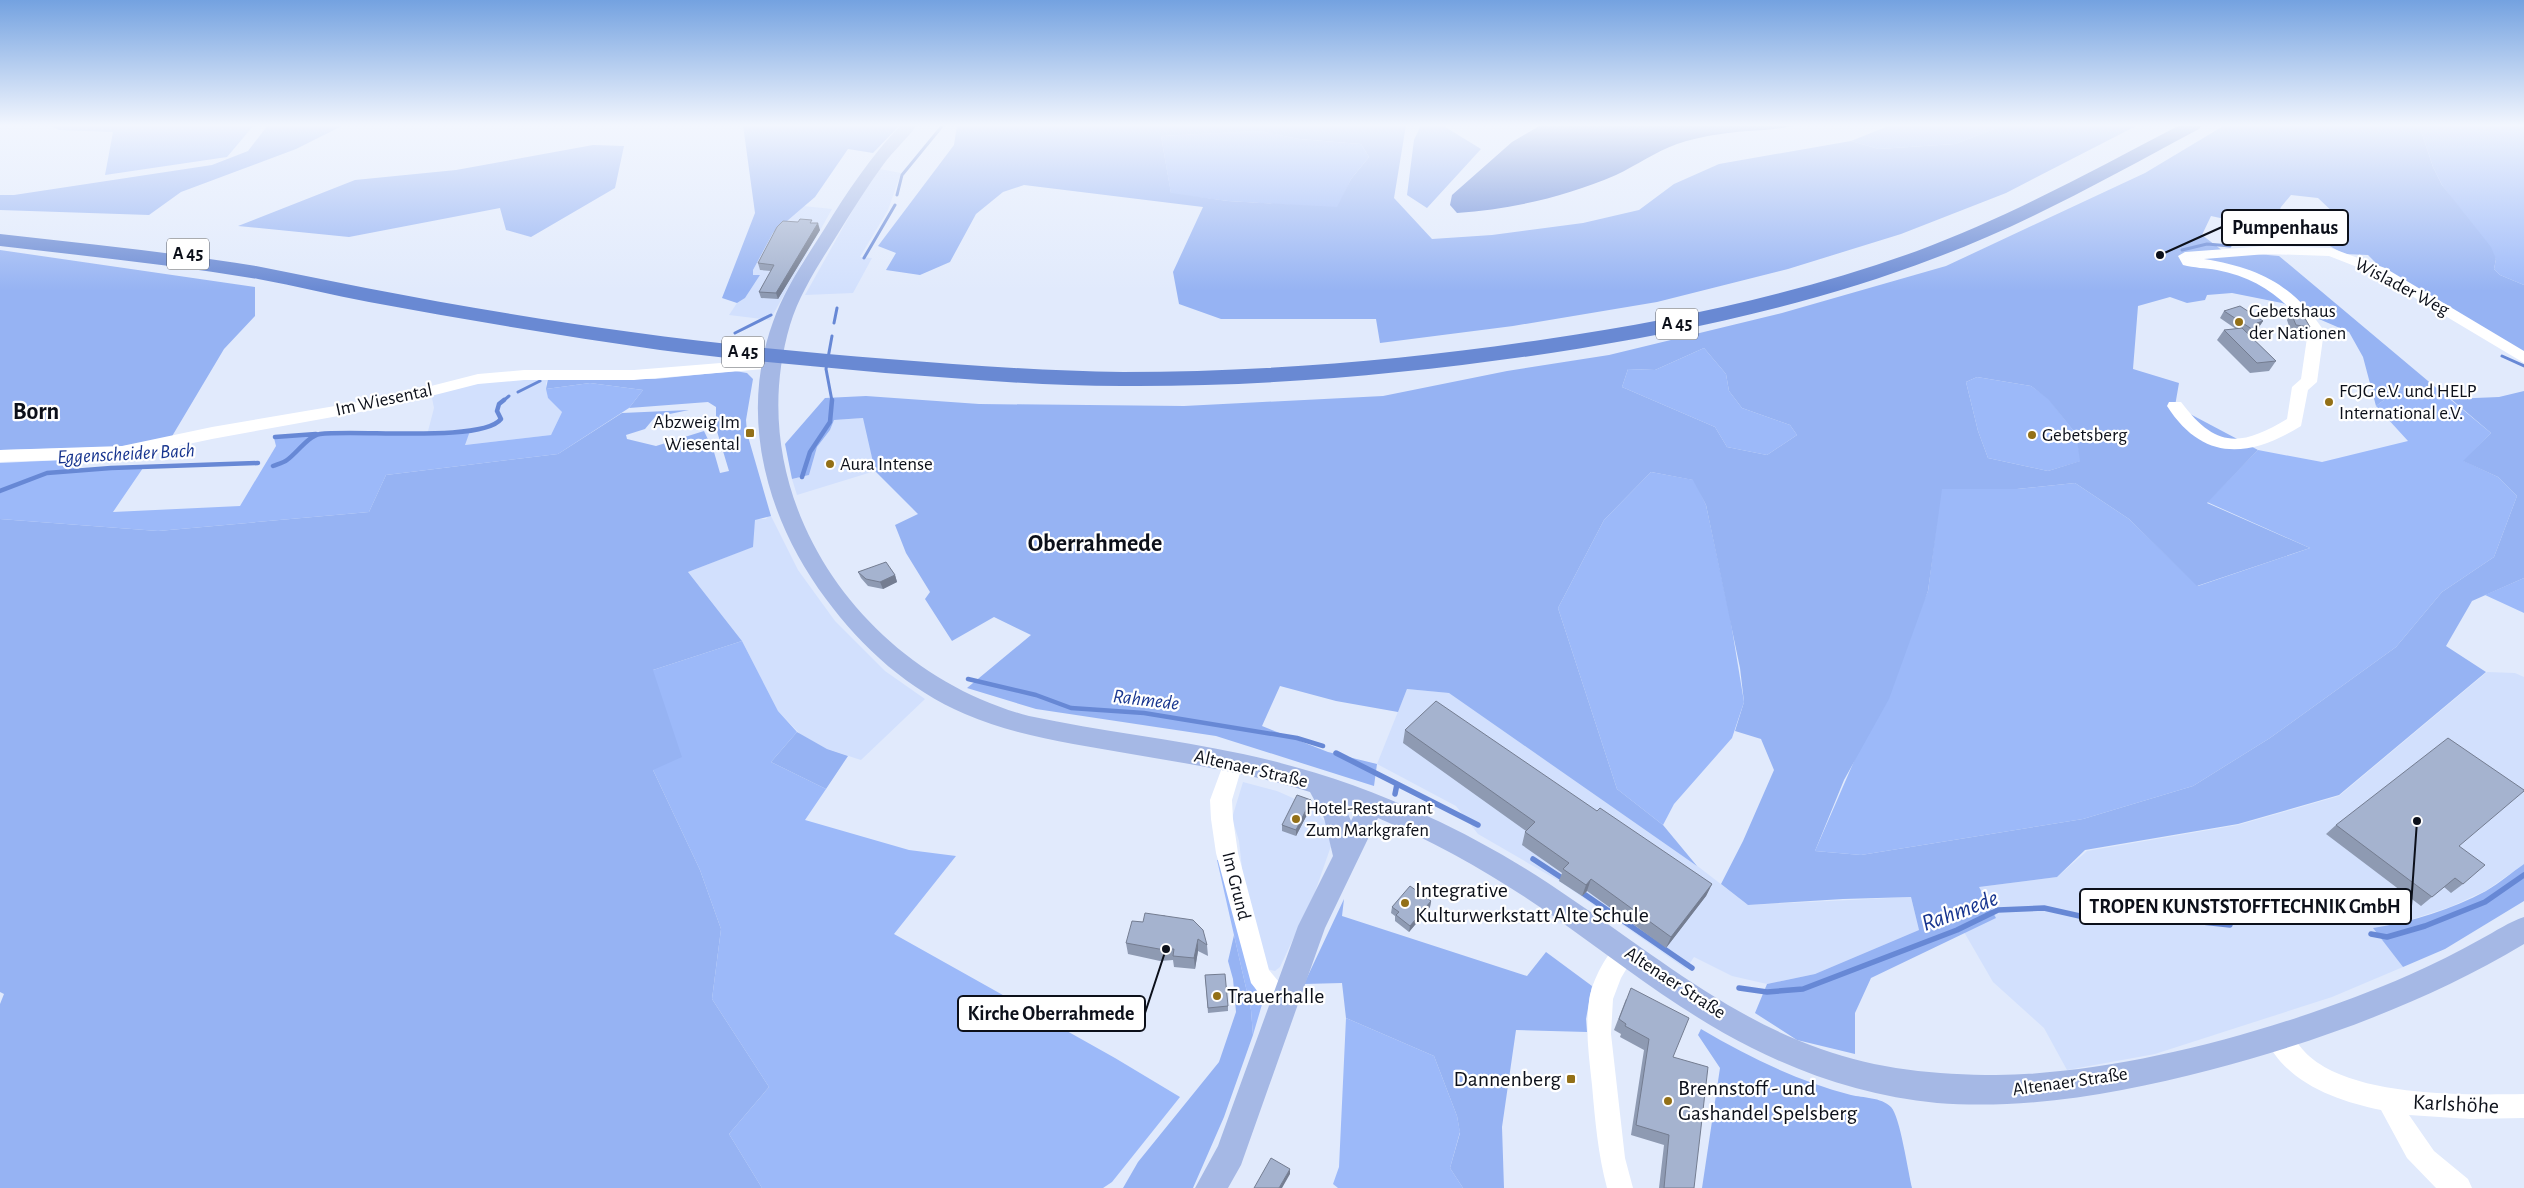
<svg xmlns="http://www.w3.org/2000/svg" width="2524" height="1188" font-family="'Alegreya Sans',sans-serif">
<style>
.built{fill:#d2e0fd}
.green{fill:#9cb9f9}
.forest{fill:#96b3f3;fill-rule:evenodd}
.water{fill:#6788d5}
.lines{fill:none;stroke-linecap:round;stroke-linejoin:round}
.stream-far2{stroke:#6788d5;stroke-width:3}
.stream-far1{stroke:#6788d5;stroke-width:4.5}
.stream{stroke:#6788d5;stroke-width:5.5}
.minor{fill:#fff;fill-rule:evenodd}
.major{fill:#a5b8e5;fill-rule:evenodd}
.highway{fill:#6989d3;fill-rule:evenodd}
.wall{fill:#8e9ab2}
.shaded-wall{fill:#747d91}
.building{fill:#a5b3cf;stroke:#747d91}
.poi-dot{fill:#937017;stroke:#fff;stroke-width:2}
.labels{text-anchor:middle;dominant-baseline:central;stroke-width:4.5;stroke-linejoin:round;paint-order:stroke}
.shield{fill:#fff;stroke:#55585f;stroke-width:1}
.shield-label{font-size:18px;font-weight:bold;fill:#0c101a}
.street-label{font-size:19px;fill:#0c101a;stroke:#fff}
.poi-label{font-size:19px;fill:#0c101a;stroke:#fff;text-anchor:start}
.water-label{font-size:20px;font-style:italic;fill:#17358f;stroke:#fff}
.near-poi-label{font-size:22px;fill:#0c101a;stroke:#fff;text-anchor:start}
.near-street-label{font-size:22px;fill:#0c101a;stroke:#fff}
.district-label{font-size:24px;font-weight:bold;fill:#0c101a;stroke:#fff}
.near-water-label{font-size:24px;font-style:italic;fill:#17358f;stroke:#fff}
.leader{fill:none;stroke:#0c101a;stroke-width:2}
.callout-dot{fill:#0c101a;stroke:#fff;stroke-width:2}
.callout{fill:#fff;stroke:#0c101a;stroke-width:2}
.callout-label{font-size:20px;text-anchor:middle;font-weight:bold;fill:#0c101a}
</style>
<rect width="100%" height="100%" fill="#e1eafc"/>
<!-- built -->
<path class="built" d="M880,169L901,173L888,210L860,257L872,258L853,293L805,295L859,199Z
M803,206L832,209L770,320L729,315L737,303L745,298L760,275H753V270L773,233Z
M548,379L546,383L548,398L562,412L551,435L464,445L470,431L427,435L434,408L431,393L491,381Z
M864,418L875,471L797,495L792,479L809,475L817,447L830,430L834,420Z
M768,516H771L798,570L835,621L885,671L925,699L861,760L827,749L800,734L778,711L742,641L688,572L752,547L755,519H766Z
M2487,672L2515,673L2524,677V864L2487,890L2450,907L2394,925L2374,928L2403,967L2332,997L2155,1054L2067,1070L2044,1028L1993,982L1964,932L1979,887L2057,877L2087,851L2238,825L2339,796Z
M1407,689L1450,693L1678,851L1748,905L1911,897L1919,930L1815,974L1767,984L1732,976L1694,957L1686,969L1559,881L1478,834L1456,806L1377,764Z
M1243,782L1277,791L1311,806L1325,822L1331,846L1315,892L1280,967L1275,971L1267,969L1243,877L1239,841L1232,818Z"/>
<!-- green -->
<path class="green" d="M49,125H254L227,157L105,175L113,132L59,130Z
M1891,125H2005L1955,144L1879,149L1851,141Z
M2419,125H2524V285L2500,275L2494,269L2496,259L2442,185L2433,167Z
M1259,131L1299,139L1361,144L1369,157L1351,179L1338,208L1228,201L1171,194L1161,136Z
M1704,348L1726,374L1729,391L1742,408L1790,425L1797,435L1767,455L1727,447L1715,427L1622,387L1628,369L1655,370Z
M1977,377L2031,386L2048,398L2076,434L2081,461L2048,471L1988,458L1978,431L1966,382Z
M590,383L643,390L629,408L558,454L386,475L369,512L158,531L0,519V492L46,474L110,468H143L113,512L240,506L276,446L274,438L351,433L427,435L470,431L465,445L551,435L562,412L548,398L546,389Z
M2434,386L2491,433L2464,461L2498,477L2517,496L2494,557L2442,592L2396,647L2270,738L2193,786L2083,819L1861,855L1815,851L1928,591L1941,489H2017L2075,483L2129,519L2198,586L2310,548L2207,502L2258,450L2322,462L2408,441L2376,406L2396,391Z
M85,459L77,470L47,472L0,491V463Z
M1651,472L1694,480L1706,505L1730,617L1744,702L1732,738L1674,804L1663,825L1617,789L1558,608L1604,520Z
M2524,578V613L2485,595Z
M742,641L778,711L797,732L771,762L826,789L805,820L909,850L956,856L894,934L1115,1058L1180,1097L1112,1182L1103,1188H762L729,1134L769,1087L712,999L721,929L700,870L653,770V670Z
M1217,860H1219L1253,984L1263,1001L1253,1035L1251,1010Z
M1346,1018L1434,1056L1457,1116L1460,1132L1450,1168L1463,1188H1338L1333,1184L1339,1167Z"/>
<!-- forest -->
<path class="forest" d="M268,125H344L296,149L181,192L149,215L0,210V195H14L212,165L248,151Z
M743,125H900L873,153L848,149L815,197L773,233L753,270V275H760L745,298L737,303L722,298L755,213Z
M957,125H1406L1394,198L1432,239L1492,235L1583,223L1639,210L1674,184L1719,164L1851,141L1879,149L1955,144L2005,125H2138L2006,193L1901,234L1788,269L1657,302L1513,326L1380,343L1376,319H1221L1179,304L1173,272L1203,207L1024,185L1003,192L976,214L950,262L920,275L886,270L896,253L878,246L954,145ZM1259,131L1299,139L1361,144L1369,157L1351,179L1337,207L1228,201L1171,193L1161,136Z
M1421,125H1442L1481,149L1427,208L1407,195L1414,140Z
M2225,125H2419L2433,167L2442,185L2491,247L2496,259L2494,269L2500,275L2524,285V355L2383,270L2368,255L2344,254L2328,245L2336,215L2318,198L2291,195L2281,207L2271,229L2211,216L2202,235L2223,251L2279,256L2434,386L2396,391L2376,406L2363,357L2349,332L2282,303L2232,293L2207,295L2205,300L2187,303L2170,297L2138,306L2133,369L2179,383L2175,406L2258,450L2207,503L2310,548L2197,586L2129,519L2075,483L2017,489H1942L1928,591L1889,699L1844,780L1815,851L1861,855L2083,819L2193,786L2270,738L2396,647L2442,592L2494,557L2517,496L2498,477L2463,461L2491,433L2451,399L2499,397L2524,391V578L2472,601L2446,646L2486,672L2339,795L2238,824L2085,850L2057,877L1979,887L1996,918L1871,978L1855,1013V1054L1797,1040L1755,1013L1767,984L1815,974L1919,930L1911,897L1843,899L1748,905L1721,884L1743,841L1774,770L1761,739L1735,731L1744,702L1740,668L1706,505L1693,480L1651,472L1604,520L1558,608L1617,789L1663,825L1697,866L1449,693L1407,689L1398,712L1336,701L1280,686L1262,726L1328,752L1377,764L1374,786L1216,736L1036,709L967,688L1031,635L994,617L952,641L925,599L930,592L906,553L895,525L918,514L875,471L863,418L834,420L830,430L817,447L809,475L792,479L785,444L825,398L866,396L979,404L1184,406L1383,396L1507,371L1609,355L1782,313L1946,266L2145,173ZM1704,348L1726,374L1729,391L1742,408L1790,425L1797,435L1767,455L1727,447L1715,427L1622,387L1628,369L1655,370ZM1977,377L2031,386L2048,399L2076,434L2080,461L2048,471L1988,458L1978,431L1966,382Z
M593,145L624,146L615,188L531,237L506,230L500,208L349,237L238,226L355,180L456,170Z
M0,250L255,287V316L224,349L171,438L118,447L0,450Z
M735,371L747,373L753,379L746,420L747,433L771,516L755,520L753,547L688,572L742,641L653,670L682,757L653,770L700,870L721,929L712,999L769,1087L729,1134L762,1188H0V1004L4,994L0,992V519L158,531L369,512L386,475L558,454L622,413L689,410L655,417L645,429L626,435L627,439L656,446L704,431L714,452L720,473L729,471L716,428V407L708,402L629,408L643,390L590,383L546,389L548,379H655Z
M797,732L827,749L848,756L826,789L771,762Z
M2524,864V901L2445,949L2403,967L2373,928C2411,922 2453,909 2486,891C2500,883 2512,872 2524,864Z
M1344,899L1342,916L1527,976L1546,952L1592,986L1586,1019L1587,1032L1516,1030L1502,1127L1504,1188H1463L1450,1168L1460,1133L1457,1116L1434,1056L1346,1018L1342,983L1304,984Z
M1234,935L1251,1010L1253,1035L1224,1117L1193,1188H1123L1138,1162L1219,1062L1236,1012L1233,979L1228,961Z
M1701,1029C1749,1057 1797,1081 1851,1095C1863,1098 1881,1097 1891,1107C1900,1116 1908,1172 1912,1188H1702L1720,1068L1698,1035Z"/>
<!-- water -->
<path class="water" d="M1541,125H1794C1778,130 1764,130 1748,131C1724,133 1700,136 1677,144C1655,152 1637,165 1616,175C1565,197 1512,209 1457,213L1450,205L1452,195L1512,142Z"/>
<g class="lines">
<!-- stream-far2 -->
<path class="stream-far2" d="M897,195L902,175L943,125
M2182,250L2207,244L2230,246
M864,258L895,205
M834,323L837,308
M735,333L771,315
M2502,356L2524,366
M518,392L540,381
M503,401L509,396
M832,401L826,369L832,336"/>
<!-- stream-far1 -->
<path class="stream-far1" d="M275,437L316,434
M273,466C278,464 283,463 287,460C297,453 308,436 320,434C355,429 482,443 501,419L497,411L499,404L504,400
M802,477L810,452L830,422L832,400
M0,491L47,473L111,468L258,463
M968,679L1036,695L1071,708L1144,713L1297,738L1323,746"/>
<!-- stream -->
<path class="stream" d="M1336,753L1478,825
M1395,794L1397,784
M1533,859L1562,878
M1584,894L1692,968
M2371,934L2387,937L2425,926L2485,902L2524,875
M1739,988L1767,992L1803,989L1957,930L1998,910L2044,908L2102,921L2132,917H2156L2230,925"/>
<!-- minor -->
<path class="minor" d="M2267,246L2331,248L2385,268L2524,351V363L2375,274L2329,256L2267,254L2204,259C2259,268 2292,284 2324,331L2317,382L2308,390L2301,426C2249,458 2203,462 2167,406L2169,402H2181C2215,447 2239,448 2287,419L2292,387L2301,379L2308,331C2285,298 2258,278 2217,270C2206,268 2194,268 2183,265L2178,256L2185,252Z
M770,359L778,364L776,368L634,380H524L478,384L388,407L212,439L122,458L0,462V450L122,446L212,427L388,397L478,374L524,370H634Z
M1233,754L1240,757L1243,763L1232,800L1233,819L1238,853L1269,970L1279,982L1295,988L1299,996L1295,1004L1287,1007L1263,998L1251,983L1216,853L1211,819L1210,800L1226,757Z
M1625,940L1633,943L1637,951L1621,978L1613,999L1611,1034L1625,1158L1633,1188H1607C1598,1154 1595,1120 1592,1085C1589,1057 1585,1029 1589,1001C1591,983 1608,947 1625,940Z
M2277,1025C2290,1030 2295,1041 2304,1051C2311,1059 2322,1066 2332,1071C2385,1096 2466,1095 2524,1094V1118L2470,1119L2409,1115L2434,1151L2468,1179L2472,1188H2436L2407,1158L2381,1110C2336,1101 2284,1082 2265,1037L2268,1029Z"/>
<!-- major -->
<path class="major" d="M901,125H917C907,139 893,151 883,165C867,187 853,209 839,232C821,261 800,292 790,325C739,498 862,672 1029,716C1100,731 1172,739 1243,754C1307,768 1368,788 1427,816C1478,839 1527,868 1573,900C1653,954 1729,1017 1821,1049C1876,1069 1937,1075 1996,1075C2126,1074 2290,1027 2409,975C2434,964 2458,952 2481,939C2496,931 2509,922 2524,917V944C2427,1002 2320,1041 2210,1070C2122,1093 2029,1110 1937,1103C1872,1097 1810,1077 1752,1048C1680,1012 1618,962 1553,916C1498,878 1440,844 1378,818L1325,928L1241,1165L1228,1188H1195L1218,1146L1298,926L1333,856L1324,818L1310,792C1252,774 1191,764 1131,754C1075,744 1018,737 965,714C909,690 862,648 826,599C767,520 738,418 773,322C785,288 806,258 825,228C847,192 871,156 901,125ZM1344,804L1357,809L1351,821Z"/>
<!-- highway -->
<path class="highway" d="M2180,125H2202L2199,129C2113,175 2027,224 1935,258C1812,305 1681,333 1551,353C1409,374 1266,387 1122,386C1043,386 964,379 885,373C810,366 735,360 660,350C563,336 466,320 369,302C332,295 296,286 258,279C173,265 86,256 0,246V234C85,244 171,252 256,266C293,273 329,281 366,288C454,305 542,320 631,332C716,344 802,352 888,359C966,365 1044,371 1123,372C1265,372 1407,360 1547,339C1673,321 1797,294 1917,251C2009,217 2094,170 2180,125Z"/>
</g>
<!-- wall -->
<path class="wall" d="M813,223L820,230L778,299L761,298L759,292L771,271L760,270L758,263Z
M2224,311L2263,321L2259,327L2257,328L2258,333L2254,340L2276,361L2269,371L2250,373L2217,340L2224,330L2236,329L2220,318Z
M2291,313L2310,327L2306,334L2291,332L2287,320Z
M858,572L895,575L897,582L883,589L868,586L861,578Z
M1405,730L1597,811L1712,884L1706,896L1666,948L1587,891L1582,896L1559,881L1562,873L1522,845L1525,832L1526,831L1403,743Z
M1311,800V807L1296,836L1282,831V825Z
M2336,825L2459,846L2463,884L2451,893L2444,887L2421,906L2326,834Z
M1431,901L1430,907L1409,932L1395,921V916L1391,913L1392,907Z
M1164,915L1207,945L1208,956L1198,951L1195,969L1174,967L1173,960L1160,961L1128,954L1126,943Z
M1205,975L1228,1006V1011L1208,1013Z
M1626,999L1673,1057L1694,1188H1659L1664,1145L1631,1135L1644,1050L1620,1037L1621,1034L1614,1030Z"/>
<!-- shaded-wall -->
<path class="shaded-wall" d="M818,223L820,230L778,299L776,293Z
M2263,321L2259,327L2252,330L2257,323Z
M895,575L897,582L883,589L880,582Z
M1311,800V807L1296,836V830Z
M1591,879L1587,891L1582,896L1586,885Z
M1712,884L1706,896L1666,948L1671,937Z
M1431,901L1430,907L1409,932L1410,926Z
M1198,939V951L1195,969L1194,958Z
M1290,1169V1174L1282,1188H1279Z"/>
<!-- building -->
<path class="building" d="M800,219L812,220L810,223H818L776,293L759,292L774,265L758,263L777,227L783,221L798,222Z
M2240,306L2263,321L2257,323L2258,333L2224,311Z
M2291,313L2303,315L2310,327L2296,325Z
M2242,328L2276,361L2257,363L2224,330Z
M886,562L895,575L880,582L866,579L858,572Z
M1436,701L1597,811L1600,808L1712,884L1671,937L1591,879L1586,885L1563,869L1569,863L1525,832L1535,822L1405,730Z
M2448,738L2524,790V791L2459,846L2485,865L2463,884L2455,878L2432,897L2336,825Z
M1297,795L1311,800L1296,830L1282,825Z
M1410,886L1431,901L1410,926L1396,915L1399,912L1392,907Z
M1145,913L1193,920L1203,930L1207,945L1198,939L1194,958L1173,956L1174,949H1159L1126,943L1132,921L1143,922Z
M1225,974L1228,1006L1208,1008L1205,975Z
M1631,988L1689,1018L1673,1057L1708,1067L1694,1188H1664L1669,1135L1636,1125L1649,1039L1625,1026L1626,1024L1619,1019Z
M1271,1158L1290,1169L1279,1188H1254Z"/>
<!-- sky -->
<linearGradient id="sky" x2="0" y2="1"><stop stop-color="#74a2e0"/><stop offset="0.43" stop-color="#f2f6fe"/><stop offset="1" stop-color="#f2f6fe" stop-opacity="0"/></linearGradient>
<rect width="2524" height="291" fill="url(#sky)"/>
<!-- markers -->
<g class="poi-dot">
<circle cx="2239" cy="322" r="5"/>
<circle cx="2329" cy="402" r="5"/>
<rect x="745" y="428" width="10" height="10" rx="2.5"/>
<circle cx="2032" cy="435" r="5"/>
<circle cx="830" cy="464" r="5"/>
<circle cx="1296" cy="819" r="5"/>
<circle cx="1405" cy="903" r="5"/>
<circle cx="1217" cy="996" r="5"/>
<rect x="1566" y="1074" width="10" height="10" rx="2.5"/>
<circle cx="1668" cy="1101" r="5"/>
</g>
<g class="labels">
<!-- shield labels -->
<g class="shield">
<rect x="167" y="238.5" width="42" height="31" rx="4"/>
<rect x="1656" y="308.5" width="42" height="31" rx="4"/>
<rect x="722" y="336.5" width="42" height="31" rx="4"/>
</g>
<g class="shield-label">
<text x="188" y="254">A 45</text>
<text x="1677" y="324">A 45</text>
<text x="743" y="352">A 45</text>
</g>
<!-- street labels -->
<g class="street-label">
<text transform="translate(2402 287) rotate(28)">Wislader Weg</text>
<text transform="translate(384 400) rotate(-12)">Im Wiesental</text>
<text transform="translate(1251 769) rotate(13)">Altenaer Straße</text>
<text transform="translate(1236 886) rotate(76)">Im Grund</text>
<text transform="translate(1675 983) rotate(33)">Altenaer Straße</text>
<text transform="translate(2070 1082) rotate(-8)">Altenaer Straße</text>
</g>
<!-- poi labels -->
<g class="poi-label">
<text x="2249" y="311">Gebetshaus<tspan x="2249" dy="22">der Nationen</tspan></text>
<text x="2339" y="391">FCJG e.V. und HELP<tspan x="2339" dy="22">International e.V.</tspan></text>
<text x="740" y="422" text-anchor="end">Abzweig Im<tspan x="740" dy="22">Wiesental</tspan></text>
<text x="2042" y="435">Gebetsberg</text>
<text x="840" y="464">Aura Intense</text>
<text x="1306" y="808">Hotel-Restaurant<tspan x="1306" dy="22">Zum Markgrafen</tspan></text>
</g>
<!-- water labels -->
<g class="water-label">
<text transform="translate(126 454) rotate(-3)">Eggenscheider Bach</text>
<text transform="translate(1146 700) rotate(7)">Rahmede</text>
</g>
<!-- near-poi labels -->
<g class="near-poi-label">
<text x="1415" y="890">Integrative<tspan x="1415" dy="25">Kulturwerkstatt Alte Schule</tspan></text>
<text x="1227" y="996">Trauerhalle</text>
<text x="1561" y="1079" text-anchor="end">Dannenberg</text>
<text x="1678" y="1088">Brennstoff - und<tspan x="1678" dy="25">Gashandel Spelsberg</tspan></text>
</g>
<!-- near-street labels -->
<g class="near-street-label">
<text transform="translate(2456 1104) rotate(3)">Karlshöhe</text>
</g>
<!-- district labels -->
<g class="district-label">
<text x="36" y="412">Born</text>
<text x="1095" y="544">Oberrahmede</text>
</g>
<!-- near-water labels -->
<g class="near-water-label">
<text transform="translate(1960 911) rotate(-20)">Rahmede</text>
</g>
</g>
<!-- callouts -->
<path class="leader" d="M2160 255L2222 227M2417 821L2411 906M1166 949L1145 1013"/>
<g class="callout-dot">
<circle cx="2160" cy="255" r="5"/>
<circle cx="2417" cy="821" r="5"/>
<circle cx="1166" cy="949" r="5"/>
</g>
<g class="callout">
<rect x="2222" y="210" width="126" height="35" rx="5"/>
<rect x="2080" y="889" width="331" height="35" rx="5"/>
<rect x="958" y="996" width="187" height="35" rx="5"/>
</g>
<g class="callout-label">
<text x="2285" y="234">Pumpenhaus</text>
<text x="2245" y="913">TROPEN KUNSTSTOFFTECHNIK GmbH</text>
<text x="1051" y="1020">Kirche Oberrahmede</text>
</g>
</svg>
